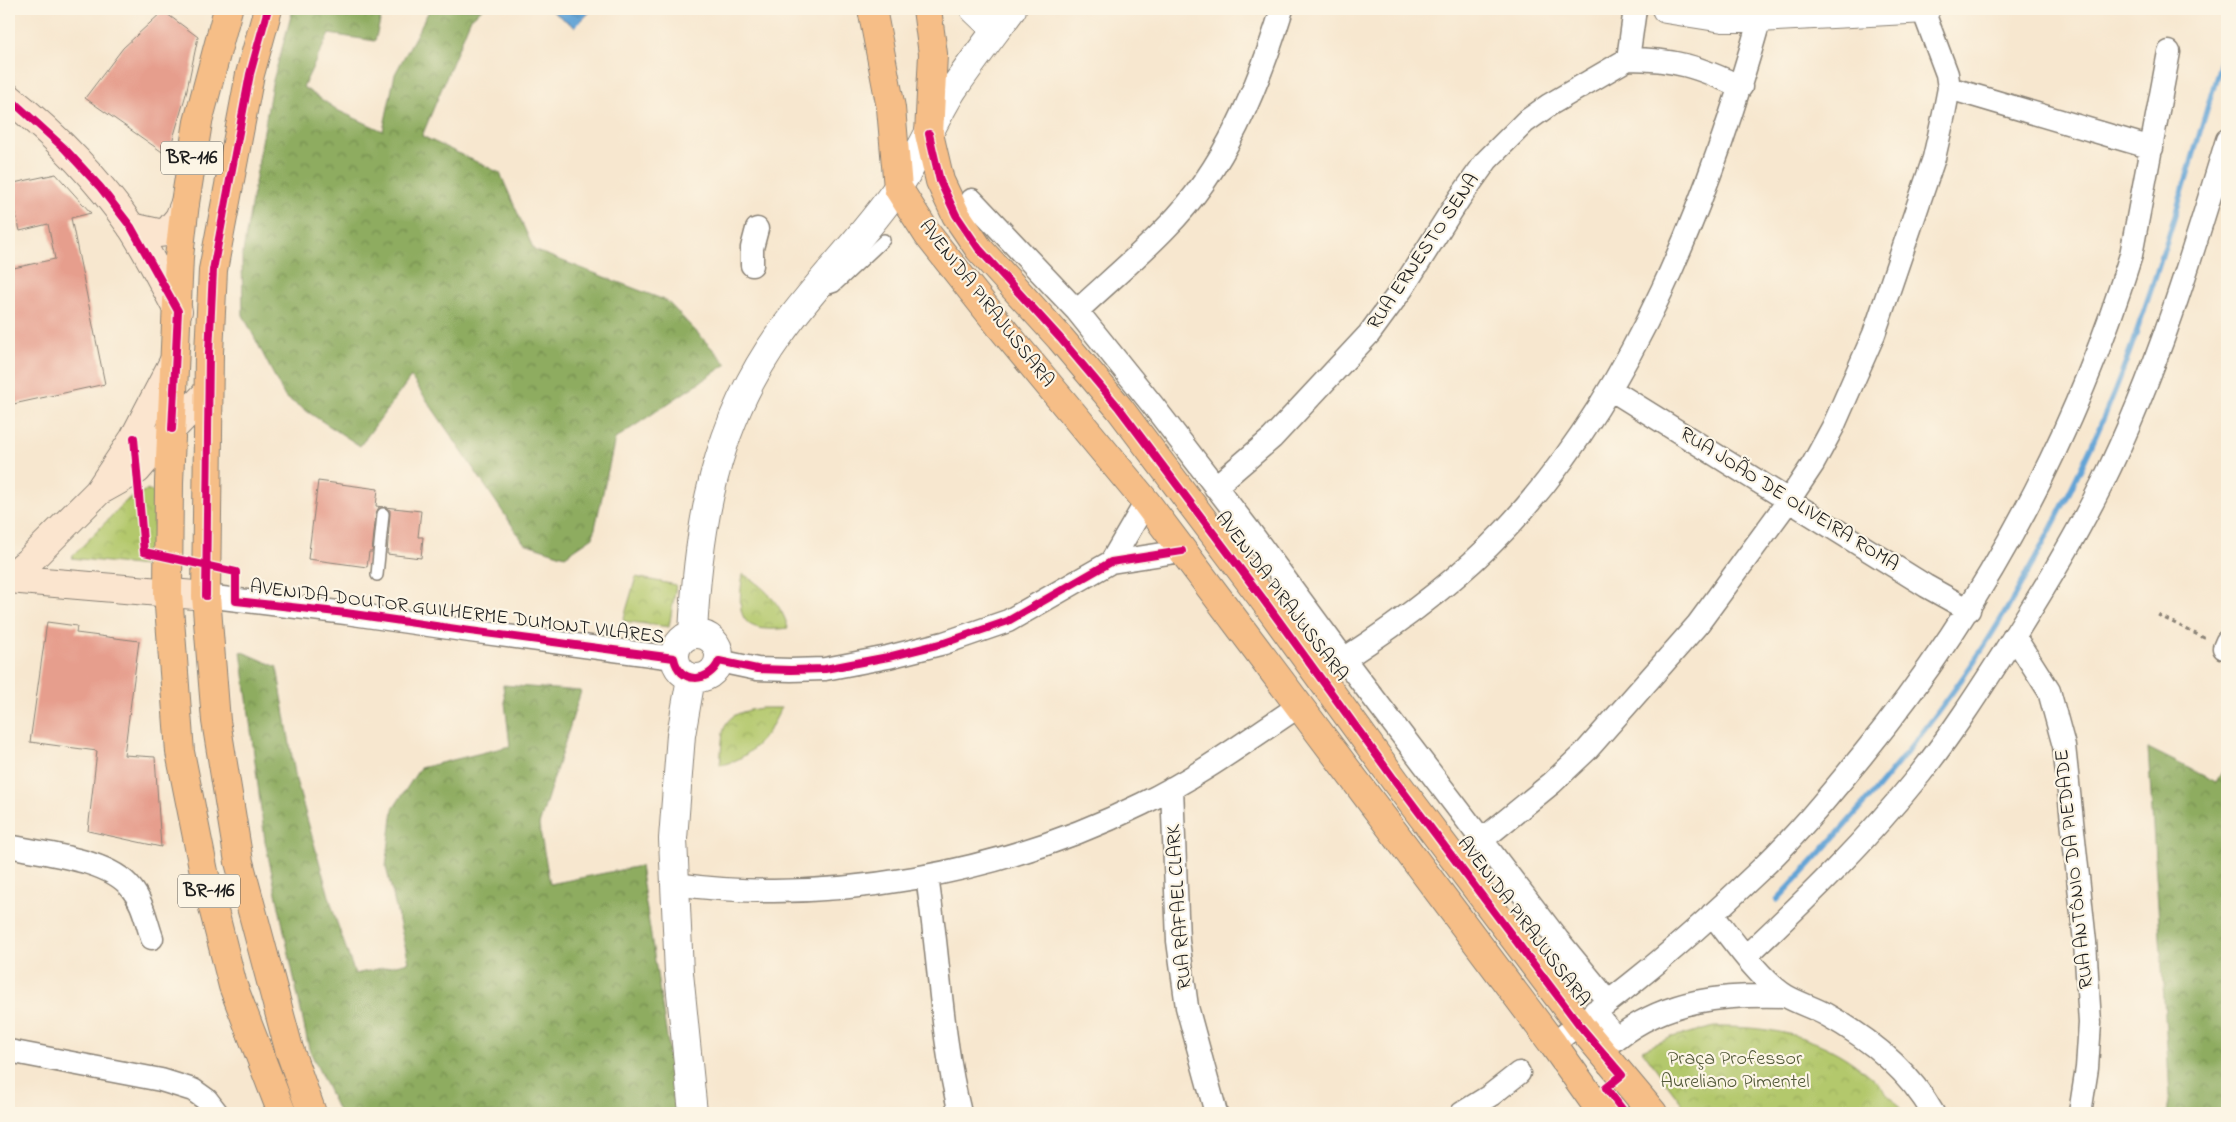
<svg xmlns="http://www.w3.org/2000/svg" width="2236" height="1122" font-family="'Indie Flower',sans-serif">
<style>
.forest{fill:url(#forest-crowns);stroke:#55643e}
.park{fill:url(#park-crowns);stroke:#687244}
.water{fill:url(#water-ripples);stroke:#406079}
.lines{fill:none;stroke-linecap:round;stroke-linejoin:round}
.stream{stroke:#63a4d6;stroke-width:5.5}
.building{fill:#e69e8d}
.service-casing{stroke:#8a8276;stroke-width:14}
.minor-casing{stroke:#8a8276;stroke-width:25}
.tertiary-casing{stroke:#8a8276;stroke-width:30}
.secondary-casing{stroke:#8a8276;stroke-width:30}
.primary-casing{stroke:#8a8276;stroke-width:30}
.trunk-casing{stroke:#8a8276;stroke-width:30}
.path{stroke:#8a8276;stroke-width:3;stroke-dasharray:4 4;stroke-linecap:butt}
.service{stroke:#fff;stroke-width:11}
.minor{stroke:#fff;stroke-width:22}
.tertiary{stroke:#fff;stroke-width:28}
.secondary{stroke:#fbe5cf;stroke-width:28}
.primary{stroke:#f6be87;stroke-width:28}
.trunk{stroke:#f6be87;stroke-width:28}
.cycleway-casing{stroke:#fcf5e5;stroke-width:11}
.cycleway{stroke:#d6006c;stroke-width:8}
.labels{text-anchor:middle;dominant-baseline:central;stroke-width:4.5;stroke-linejoin:round;paint-order:stroke}
.shield{fill:#fcf5e5;stroke:#5f5d58;stroke-width:1}
.shield-label{font-size:19px;font-weight:bold;fill:#1c1c1c}
.street-label{font-size:20px;fill:#1c1c1c;stroke:#fcf5e5}
.park-label{font-size:20px;fill:#515838;stroke:#fcf5e5}
</style>
<defs>
<pattern id="forest-crowns" width="20" height="18" patternUnits="userSpaceOnUse" patternTransform="scale(1.25)"><rect width="20" height="18" fill="#8eac60"/><path d="M2 6a3 3 0 1 1 6 0M12 15a3 3 0 1 1 6 0" fill="none" stroke="#738b4e"/></pattern>
<pattern id="park-crowns" width="20" height="18" patternUnits="userSpaceOnUse" patternTransform="scale(1.25)"><rect width="20" height="18" fill="#b3c86c"/><path d="M2 6a3 3 0 1 1 6 0M12 15a3 3 0 1 1 6 0" fill="none" stroke="#99ab5d"/></pattern>
<pattern id="water-ripples" width="26" height="14" patternUnits="userSpaceOnUse" patternTransform="scale(1.25)"><rect width="26" height="14" fill="#63a4d6"/><path d="M2 4q2-2 4 0t4 0M15 11q2-2 4 0t4 0" fill="none" stroke="#5185ad"/></pattern>
</defs>
<rect width="100%" height="100%" fill="#fcf5e5"/>
<filter id="ink" filterUnits="userSpaceOnUse"><feTurbulence type="fractalNoise" baseFrequency=".02" numOctaves="2"/><feDisplacementMap in="SourceGraphic" scale="10" xChannelSelector="R" yChannelSelector="G"/><feConvolveMatrix kernelMatrix="1 2 1 2 8 2 1 2 1" color-interpolation-filters="sRGB"/></filter>
<filter id="wash" filterUnits="userSpaceOnUse"><feTurbulence type="fractalNoise" baseFrequency=".0096" numOctaves="4" result="noise"/><feDisplacementMap in="SourceGraphic" scale="20" xChannelSelector="R" yChannelSelector="G"/><feGaussianBlur stdDeviation="1.12" result="paint"/><feColorMatrix in="noise" values="0 0 0 0 0 0 0 0 0 0 0 0 0 0 0 0 0 1.4 0 .05"/><feComposite in="paint" operator="in"/></filter>
<g filter="url(#wash)">
<rect width="100%" height="100%" fill="#f7e7cf"/>
<!-- forest -->
<path class="forest" d="M293,9H383L375,41L329,34L303,87L339,111L383,131L395,74L430,9H482L471,18L422,136L500,173L534,250L667,301L727,364L615,439L593,537L565,556L524,543L411,377L360,446L285,397L243,315L242,258L272,84Z
M241,651L277,667L296,780L335,917L355,974L409,962L386,867L393,809L420,768L510,746L503,685L581,691L539,825L550,884L640,866L679,1113H339L309,1049L265,841Z
M2148,748L2216,782L2227,763V1113H2167L2170,1096Z"/>
<!-- park -->
<path class="park" d="M147,490L155,492V567L71,558L128,499Z
M743,574C763,586 782,604 788,628C740,634 736,617 743,574Z
M636,577L676,585L669,627L623,621Z
M762,708H781C769,735 750,760 720,765C724,726 718,714 762,708Z
M1715,1027C1798,1026 1852,1047 1904,1113H1689L1642,1050L1672,1037Z
M1603,1082L1627,1113H1618L1606,1095Z"/>
<!-- water -->
<path class="water" d="M549,9H593L575,27Z"/>
<g class="lines">
<!-- stream -->
<path class="stream" d="M1777,900C1865,806 1950,709 2014,597C2054,526 2092,451 2121,375C2162,265 2194,153 2227,41"/>
</g>
<g id="blocks">
<!-- building -->
<path class="building" d="M163,11L198,37L186,94L168,156L85,98L123,48Z
M56,174L91,213L71,218L105,384L9,405V269L55,259L48,224L20,231L9,184Z
M318,481L378,489L376,506L383,507H379L376,513L372,552H369L367,567L308,559Z
M384,507L421,511L418,537H423L421,558L387,554L390,514V510Z
M47,622L77,626L76,633L139,641L124,755L155,757L161,847L88,831L97,751L30,742Z"/>
</g>
</g>
<g filter="url(#ink)">
<use href="#blocks" fill-opacity="0" stroke="#8a8276" stroke-width="1"/>
<g class="lines">
<defs>
<path id="service" d="M823,284L829,288L835,286L884,240
M377,575L383,514"/>
<path id="minor" d="M1628,59C1675,59 1699,67 1741,87
M1949,88L2152,148
M972,200L1077,311L1155,408L1249,530L1344,659L1558,940L1608,1001
M752,265V248L757,229
M1077,311C1107,283 1138,257 1166,228C1225,169 1258,87 1282,9
M1610,389L1926,586L1969,610
M1215,487L1272,438L1369,334L1402,289L1459,199L1487,160L1525,122L1549,105L1628,59L1635,9
M1111,562L1146,502
M206,596L346,613L470,631L674,658
M2014,636L2049,691L2064,746L2085,942L2090,1023L2087,1068L2080,1113
M2224,648L2227,641
M1344,659C1401,622 1457,581 1504,531C1635,392 1709,199 1760,18
M719,661L757,669L791,670L825,669L888,657L944,643L1008,621L1111,562L1182,551
M1172,788L1178,941L1187,1007L1216,1113
M1482,840L1552,783L1587,750L1698,624L1789,500L1813,464L1833,427L1874,334L1934,158L1944,114L1949,88L1947,74L1923,10
M9,846C44,854 109,859 131,888C143,902 146,921 152,938
M927,877C939,955 941,1036 960,1113
M675,884C829,906 1003,873 1142,804C1198,777 1248,740 1299,706
M1712,914C1731,938 1761,981 1786,996C1798,1003 1812,1007 1825,1014C1869,1038 1908,1069 1933,1113
M1746,956C1807,899 1867,840 1920,774C1951,735 1978,693 2005,651C2039,597 2073,542 2102,484C2156,375 2192,256 2227,140
M1595,1011L1616,1039C1666,999 1725,994 1786,996
M1553,1044C1580,1023 1609,1002 1636,980C1679,946 1720,908 1760,870C1796,836 1828,797 1860,758C1984,607 2073,442 2131,255L2169,52
M9,1051L161,1080L193,1090L207,1100L217,1113
M1462,1113L1491,1095L1519,1073"/>
<path id="tertiary" d="M974,9L996,30
M1666,9L1723,18H1760L1926,9
M675 656a22 22 0 1 1 44 0a22 22 0 1 1-44 0Z
M693,634C698,525 715,424 780,334C816,283 861,240 896,190C918,159 932,123 952,91C971,63 992,36 1012,9
M691,678L681,735L673,839L679,973L693,1113"/>
<path id="secondary" d="M9,98C55,135 98,179 132,228C149,254 163,283 178,311
M131,227L158,233L167,232L179,218L185,203
M103,489L137,470L172,429L208,392
M9,578L31,559L98,492L134,438L174,361
M9,579L206,596"/>
<path id="primary" d="M872,9L891,108L898,188L928,235L1000,326L1146,502L1553,1044L1602,1113
M927,9L933,54L929,134L940,181L956,215L979,249L1060,338L1119,408L1263,599L1396,782L1581,1027L1653,1113"/>
<path id="trunk" d="M228,9L198,122L185,203L179,257L169,482L168,593L180,752L204,872L233,986L282,1113
M268,9L250,74L213,270L209,353L206,596L216,721L239,862L289,1049L312,1113"/>
</defs>
<!-- service casing -->
<use href="#service" class="service-casing"/>
<!-- minor casing -->
<use href="#minor" class="minor-casing"/>
<!-- tertiary casing -->
<use href="#tertiary" class="tertiary-casing"/>
<!-- secondary casing -->
<use href="#secondary" class="secondary-casing"/>
<!-- primary casing -->
<use href="#primary" class="primary-casing"/>
<!-- trunk casing -->
<use href="#trunk" class="trunk-casing"/>
<!-- path -->
<path class="path" d="M2158,615L2206,639"/>
<!-- service -->
<use href="#service" class="service"/>
<!-- minor -->
<use href="#minor" class="minor"/>
<!-- tertiary -->
<use href="#tertiary" class="tertiary"/>
<!-- secondary -->
<use href="#secondary" class="secondary"/>
<!-- primary -->
<use href="#primary" class="primary"/>
<!-- trunk -->
<use href="#trunk" class="trunk"/>
<defs>
<path id="cycleway" d="M9,98L64,148L100,187L131,227L178,311L172,429
M929,134L940,181L956,215L979,249L1060,338L1119,408L1263,599L1396,782L1581,1027L1622,1075L1606,1088L1625,1113
M134,438L144,552L236,572V601L346,613L470,631L674,658C679,684 709,684 719,661L757,669L791,670L825,669L888,657L944,643L1008,621L1111,562L1182,551
M206,596L209,353L213,270L250,74L268,9"/>
</defs>
<!-- cycleway casing -->
<use href="#cycleway" class="cycleway-casing"/>
<!-- cycleway -->
<use href="#cycleway" class="cycleway"/>
</g>
</g>
<g class="labels">
<!-- shield labels -->
<g class="shield">
<rect x="161" y="141.5" width="62" height="33" rx="4"/>
<rect x="178" y="874.5" width="62" height="33" rx="4"/>
</g>
<g class="shield-label">
<text x="192" y="158">BR-116</text>
<text x="209" y="891">BR-116</text>
</g>
<!-- street labels -->
<g class="street-label">
<text transform="translate(1424 252) rotate(-56)">RUA ERNESTO SENA</text>
<text transform="translate(986 304) rotate(52)">AVENIDA PIRAJUSSARA</text>
<text transform="translate(1789 500) rotate(32)">RUA JOÃO DE OLIVEIRA ROMA</text>
<text transform="translate(1281 597) rotate(53)">AVENIDA PIRAJUSSARA</text>
<text transform="translate(457 613) rotate(7)">AVENIDA DOUTOR GUILHERME DUMONT VILARES</text>
<text transform="translate(2075 869) rotate(-96)">RUA ANTÔNIO DA PIEDADE</text>
<text transform="translate(1180 907) rotate(-94)">RUA RAFAEL CLARK</text>
<text transform="translate(1523 922) rotate(53)">AVENIDA PIRAJUSSARA</text>
</g>
<!-- park labels -->
<g class="park-label">
<text x="1735" y="1059">Praça Professor<tspan x="1735" dy="23">Aureliano Pimentel</tspan></text>
</g>
</g>
<!-- margin -->
<rect width="2236" height="1122" fill="none" stroke="#fcf5e5" stroke-width="30"/>
</svg>
